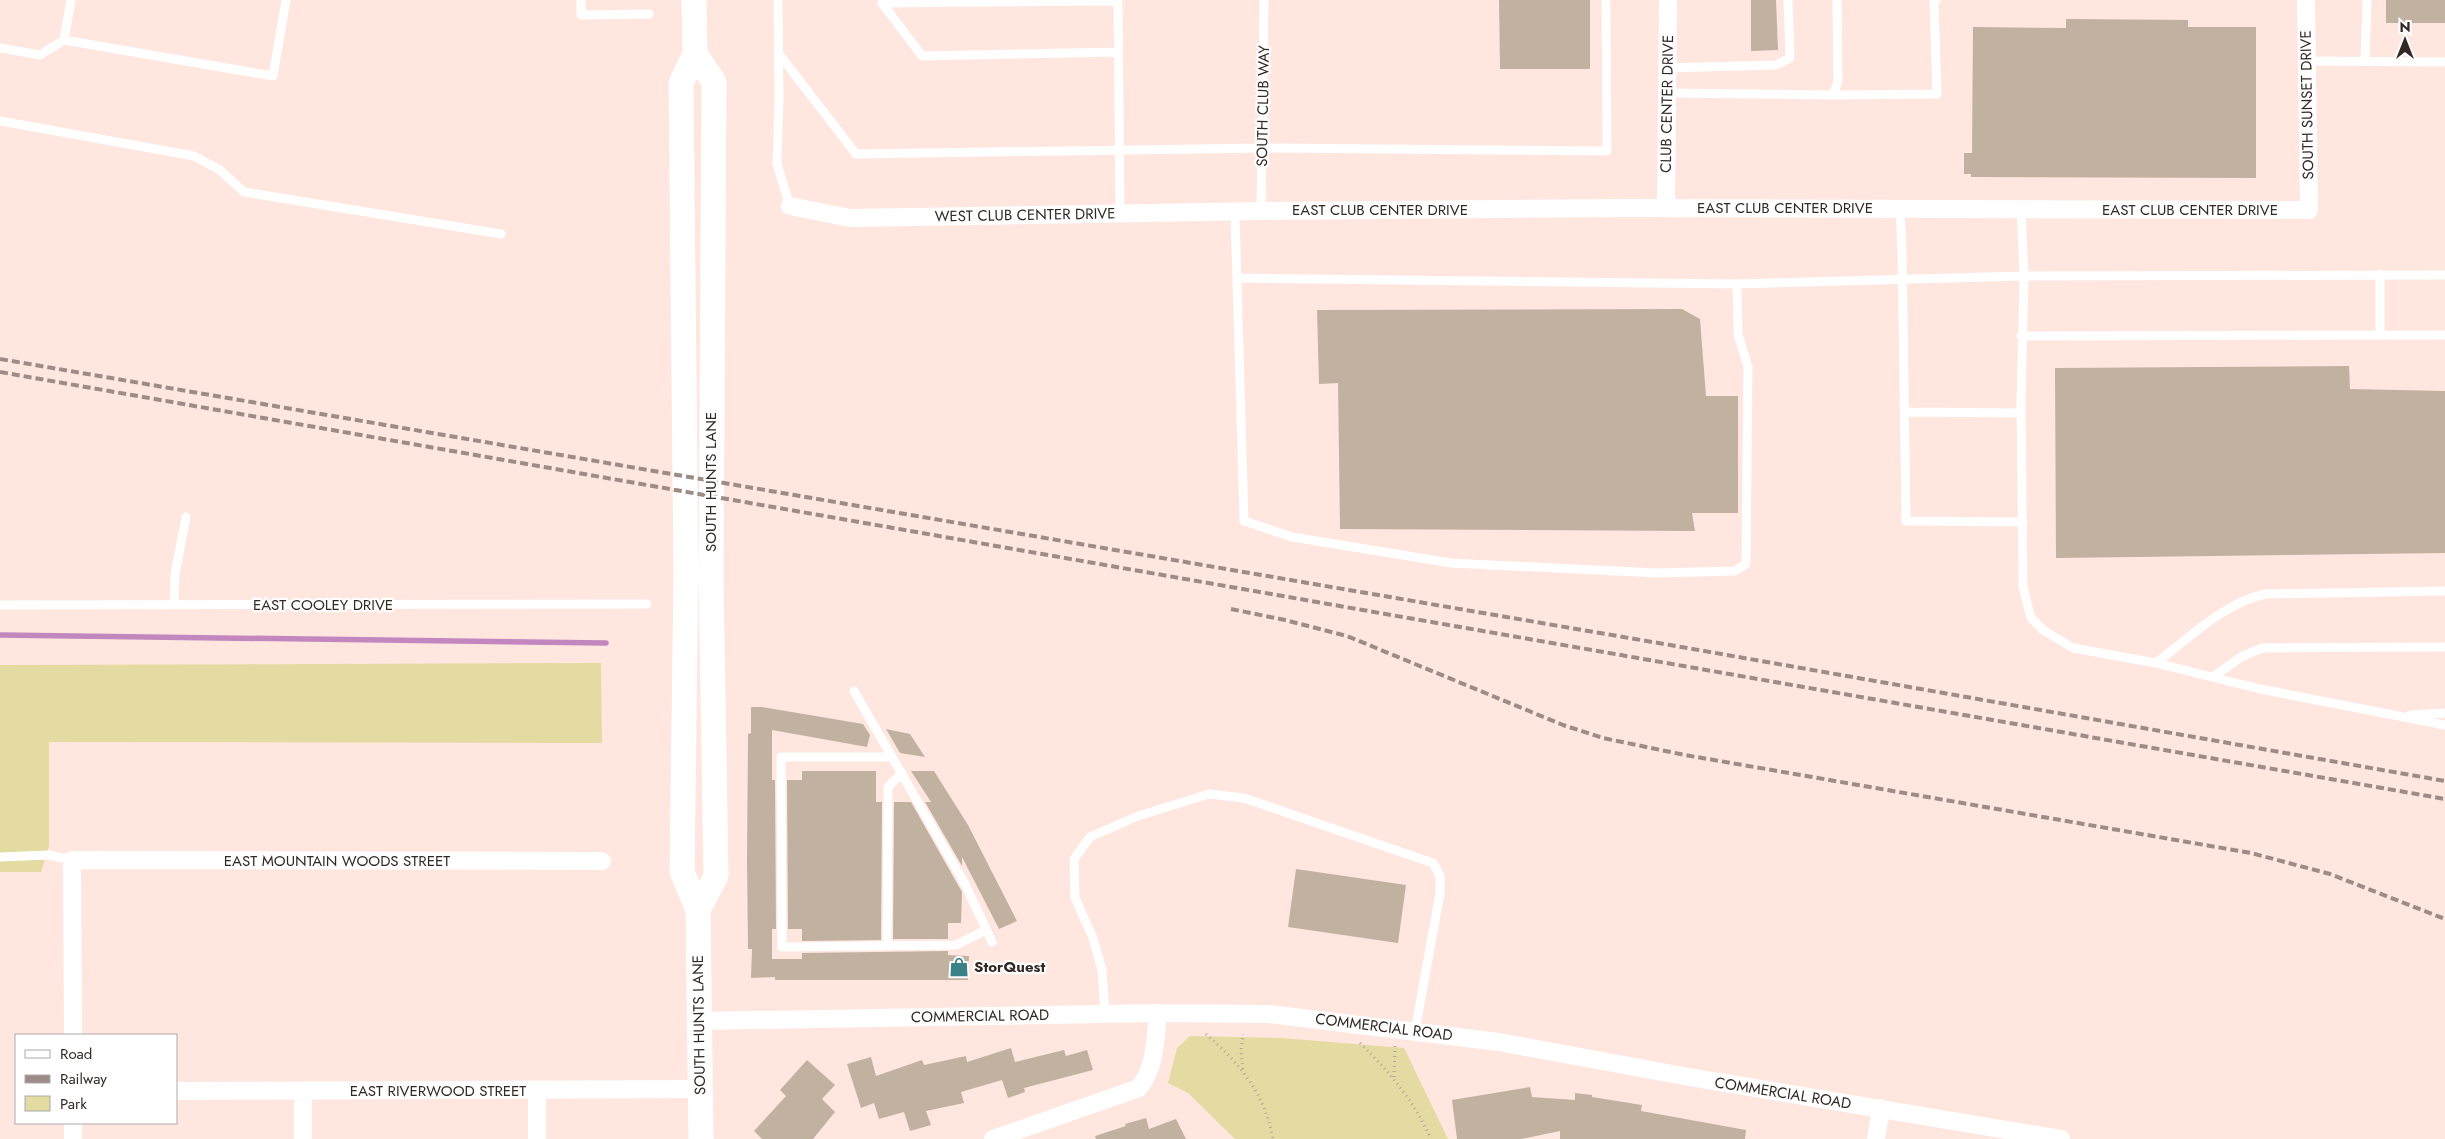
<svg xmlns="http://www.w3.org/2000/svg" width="2445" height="1139" font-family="Jost,sans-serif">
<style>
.green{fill:#e3dba2}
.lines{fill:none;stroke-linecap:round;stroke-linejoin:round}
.stream{stroke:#c387c0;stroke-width:5.5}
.building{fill:#c1b1a1}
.path{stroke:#b6a39e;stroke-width:3;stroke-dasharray:1 4;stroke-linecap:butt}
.service{stroke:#fff;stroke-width:9}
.minor{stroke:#fff;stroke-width:18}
.secondary{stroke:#fff;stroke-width:25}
.rail{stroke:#9c8b86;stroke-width:4;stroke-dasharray:8 4;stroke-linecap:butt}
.labels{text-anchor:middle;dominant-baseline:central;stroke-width:4.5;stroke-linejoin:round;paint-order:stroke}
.street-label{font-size:15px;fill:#322927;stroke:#fff}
.poi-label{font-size:15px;font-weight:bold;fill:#322927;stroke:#fff;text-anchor:start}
</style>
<rect width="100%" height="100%" fill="#ffe6df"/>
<!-- green -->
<path class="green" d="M601,663L602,743L49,742V846L41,872H0V665Z
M1190,1036L1281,1038L1404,1048L1448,1139H1235L1188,1093L1168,1083L1177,1048Z"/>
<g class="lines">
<!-- stream -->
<path class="stream" d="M0,635L606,643"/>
</g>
<!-- building -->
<path class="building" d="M1499,0H1590V69H1500Z
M1751,0H1776L1778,50L1751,51Z
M2386,0H2445V23H2386Z
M2066,19L2188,20V27H2256V178L1971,177V174H1964V153H1972L1973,27L2066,28Z
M1682,309L1700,319L1706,396H1738V513H1692L1695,531L1340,529L1338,383L1319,384L1317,310Z
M2349,366L2350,389L2445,391V553L2056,558L2055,368Z
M751,707H762L863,724L870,735L867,747L772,730V780H775L776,929H772V959H802V953L948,951V955L969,956L968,980H775V977L751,978L752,949H748L747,859L748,734L751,733Z
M886,729L910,734L925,757L900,753Z
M802,771H876V802H882L881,940L802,941V929H788L787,780H802Z
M911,771H934L968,825L1017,921L999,929L962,857V866L925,802H931Z
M894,802H911L962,892L961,923H948V939H893Z
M1296,869L1406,885L1398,943L1288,927Z
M1011,1048L1015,1062L1064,1050L1066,1056L1087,1050L1093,1070L1024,1088L1025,1092L1008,1098L1002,1080L961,1092L964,1103L926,1111L931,1125L910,1131L904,1112L879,1119L874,1103L861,1108L847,1064L871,1057L876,1076L922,1060L924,1065L966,1056L967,1062Z
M807,1060L835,1085L822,1099L835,1112L813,1139H762L754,1131L786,1096L780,1090Z
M1530,1087L1532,1097L1575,1100V1093L1592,1095V1097L1642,1105L1641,1111L1746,1130L1745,1139H1560V1131L1521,1139H1457L1452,1100Z
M1146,1118L1149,1129L1176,1119L1186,1139H1096L1095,1136L1126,1126L1125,1124Z"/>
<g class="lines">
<!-- path -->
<path class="path" d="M1206,1034C1241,1065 1264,1092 1273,1139
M1360,1043C1392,1075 1412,1098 1431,1139
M1243,1069L1241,1050L1243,1034
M1394,1077L1395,1046"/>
<!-- service -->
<path class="service" d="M581,0V15L649,14
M778,0L779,99L777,164L790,206
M64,40L273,76L286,0
M0,48L40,55L64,40L71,0
M1118,52L922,56L882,3L1118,1L1120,214
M779,54L856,154L1262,148L1607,151L1606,0
M2307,61L2445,62
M2365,61L2367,0
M1667,68L1776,65L1790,58L1788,0
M1667,93L1833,95L1838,81L1837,0
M1833,95L1937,94L1934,3L1936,0
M0,121L194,156L220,170L244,192L501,234
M1900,209L1902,251L1906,521L2023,522
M2021,209L2024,276L2021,403L2023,587L2031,618L2043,630L2073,648L2156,663L2260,689L2445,725
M1261,211L1264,0
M1235,212L1244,521L1292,537L1451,563L1657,573L1735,571L1746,564L1748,367L1738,334L1737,284L1237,278
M2380,274V334
M1737,284L2024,276L2445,275
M2021,336L2445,335
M1905,412L2021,413
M0,605L647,604
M174,605L175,574L186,517
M2156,663C2189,638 2224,603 2265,594L2445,591
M2213,677L2241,657L2262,648L2445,647
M854,691L965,884L992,942
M2410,715L2445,713
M892,757H781L782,947L956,945L986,930
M0,857L49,855L72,860
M887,946L888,787L902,773
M1105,1014L1102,970L1093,938L1075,898L1074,859L1090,837L1138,816L1209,794L1244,798L1433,863L1440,876V893L1415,1031"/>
<!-- minor -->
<path class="minor" d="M790,206L850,218L1261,211L1629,208L2309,210L2306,0
M1666,208L1668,0
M698,1021L1158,1013L1269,1014L1499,1042L1689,1077L2061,1139
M73,1035L72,860L602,861
M176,1091L701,1089
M303,1091V1139
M537,1091V1139
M73,1139V1123
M993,1139L1139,1088C1156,1066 1155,1040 1158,1013
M1876,1139L1881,1108"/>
<!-- secondary -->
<path class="secondary" d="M694,0L695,54L681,83L686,574L682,872L698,910L701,1139
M695,54L714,82L711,578L716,876L698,910"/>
<!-- rail -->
<path class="rail" d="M0,359L1670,645L2445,781
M0,372L2445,799
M1231,609L1285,620L1347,636L1563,725L1603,738L1685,755L2251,853L2330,874L2445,919"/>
</g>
<!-- icons -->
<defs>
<symbol id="shop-bare" viewBox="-9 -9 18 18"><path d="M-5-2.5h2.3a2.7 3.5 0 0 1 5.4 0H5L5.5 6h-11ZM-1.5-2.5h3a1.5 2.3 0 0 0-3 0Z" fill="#3a8287" stroke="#fff" stroke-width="2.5" paint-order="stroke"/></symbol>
</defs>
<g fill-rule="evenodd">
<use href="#shop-bare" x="945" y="953" width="28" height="28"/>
</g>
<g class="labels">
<!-- street labels -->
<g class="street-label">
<text transform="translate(1667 104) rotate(-89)">CLUB CENTER DRIVE</text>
<text transform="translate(2307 105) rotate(-91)">SOUTH SUNSET DRIVE</text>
<text transform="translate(1263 106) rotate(-89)">SOUTH CLUB WAY</text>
<text x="1785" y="208">EAST CLUB CENTER DRIVE</text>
<text x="1380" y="210">EAST CLUB CENTER DRIVE</text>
<text x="2190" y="210">EAST CLUB CENTER DRIVE</text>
<text transform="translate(1025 215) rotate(-1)">WEST CLUB CENTER DRIVE</text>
<text transform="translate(711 482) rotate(-90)">SOUTH HUNTS LANE</text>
<text x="323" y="605">EAST COOLEY DRIVE</text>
<text x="337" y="861">EAST MOUNTAIN WOODS STREET</text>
<text transform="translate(980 1016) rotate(-1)">COMMERCIAL ROAD</text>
<text transform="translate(699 1025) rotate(-91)">SOUTH HUNTS LANE</text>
<text transform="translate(1384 1027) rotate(7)">COMMERCIAL ROAD</text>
<text x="438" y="1091">EAST RIVERWOOD STREET</text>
<text transform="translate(1783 1093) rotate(9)">COMMERCIAL ROAD</text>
</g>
<!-- poi labels -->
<g class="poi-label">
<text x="974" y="967">StorQuest</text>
</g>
</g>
<!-- legend -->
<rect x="15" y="1034" width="162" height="90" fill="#ffffff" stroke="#ada9a9"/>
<rect x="25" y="1050" width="25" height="8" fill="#ffffff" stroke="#ada9a9"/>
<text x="60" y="1059" font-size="15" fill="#322927">Road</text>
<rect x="25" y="1075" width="25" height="8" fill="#9c8b86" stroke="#ada9a9"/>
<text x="60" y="1084" font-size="15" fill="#322927">Railway</text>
<rect x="25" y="1096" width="25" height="15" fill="#e3dba2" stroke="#ada9a9"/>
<text x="60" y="1109" font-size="15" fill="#322927">Park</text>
<!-- north arrow -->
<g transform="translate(2405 40)" stroke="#ffffff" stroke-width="4" paint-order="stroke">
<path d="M0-4L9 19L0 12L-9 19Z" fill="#322927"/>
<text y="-8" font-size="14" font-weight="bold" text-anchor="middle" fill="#322927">N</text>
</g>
</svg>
